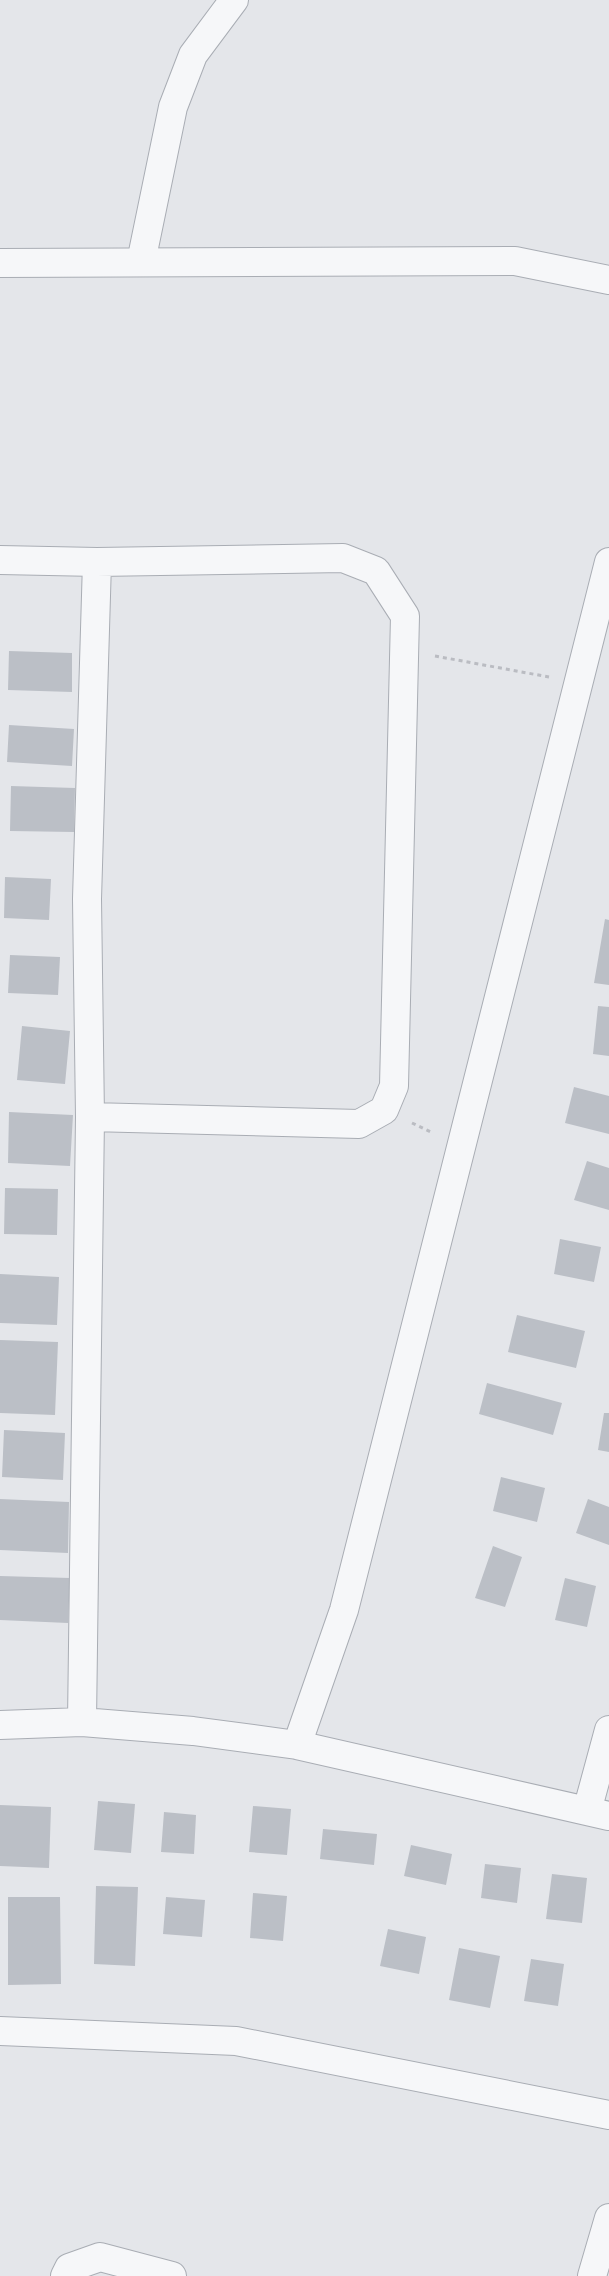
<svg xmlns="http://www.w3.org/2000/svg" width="609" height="2276" font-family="Ubuntu,sans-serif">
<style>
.building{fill:#bbbfc6}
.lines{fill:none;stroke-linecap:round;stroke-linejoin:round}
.minor-casing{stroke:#a9adb4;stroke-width:30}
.path{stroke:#babcc2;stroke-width:3;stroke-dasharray:4 4;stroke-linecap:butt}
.minor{stroke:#f6f7f9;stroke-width:28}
</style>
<rect width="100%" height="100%" fill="#e4e6ea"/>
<!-- building -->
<path class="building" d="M9,651L72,653V692L8,690Z
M9,725L74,729L72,766L7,762Z
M11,786L75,788L74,832L10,831Z
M5,877L51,879L49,920L4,918Z
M605,919L609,920V985L594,983Z
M10,955L60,957L58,995L8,993Z
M598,1006L609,1007V1056L593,1054Z
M22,1026L70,1031L65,1084L17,1080Z
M574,1087L609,1096V1134L565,1123Z
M9,1112L73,1115L70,1166L8,1163Z
M587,1161L609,1168V1210L574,1200Z
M5,1188L58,1189L57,1235L4,1234Z
M560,1239L601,1247L594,1282L554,1274Z
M0,1274L59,1277L57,1325L0,1323Z
M517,1315L585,1331L576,1368L508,1352Z
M0,1340L58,1342L55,1415L0,1413Z
M487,1383L562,1403L553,1435L479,1414Z
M604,1413H609V1452L598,1450Z
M4,1430L65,1433L63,1480L2,1477Z
M501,1477L545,1488L537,1522L493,1511Z
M0,1499L69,1502L68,1553L0,1550Z
M588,1499L609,1507V1545L576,1533Z
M493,1546L522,1557L505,1607L475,1598Z
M0,1576L70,1578L68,1623L0,1620Z
M565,1578L596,1586L587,1627L555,1620Z
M98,1801L135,1804L131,1853L94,1850Z
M0,1805L51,1807L49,1868L0,1866Z
M253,1806L291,1809L287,1855L249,1852Z
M164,1812L196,1815L194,1854L161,1852Z
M323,1829L377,1834L374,1865L320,1859Z
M411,1845L452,1854L446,1885L404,1876Z
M485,1864L521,1868L517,1903L481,1898Z
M552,1874L587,1878L582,1923L546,1919Z
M96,1886L138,1887L135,1966L94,1964Z
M253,1893L287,1896L283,1941L250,1938Z
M8,1897H60L61,1984L8,1985Z
M166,1897L205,1900L202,1937L163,1934Z
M388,1929L426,1937L419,1974L380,1966Z
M459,1948L500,1956L490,2008L449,2000Z
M531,1959L564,1964L558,2006L524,2001Z"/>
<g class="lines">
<defs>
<path id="minor" d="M141,262L173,107L193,55L234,0
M0,263L515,261L609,280
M0,560L97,562L87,899L90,1117L82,1722
M90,1117L359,1124L384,1110L394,1086L405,616L376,571L343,558L97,562
M0,1725L82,1722L193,1731L297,1745L609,1816
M297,1745L344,1610L609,562
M587,1811L609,1730
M0,2031L236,2041L609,2115
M65,2276L69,2268L100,2257L172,2276
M592,2276L609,2218"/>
</defs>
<!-- minor casing -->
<use href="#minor" class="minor-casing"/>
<!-- path -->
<path class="path" d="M435,656L549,677
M412,1123L433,1133"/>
<!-- minor -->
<use href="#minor" class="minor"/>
</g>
</svg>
